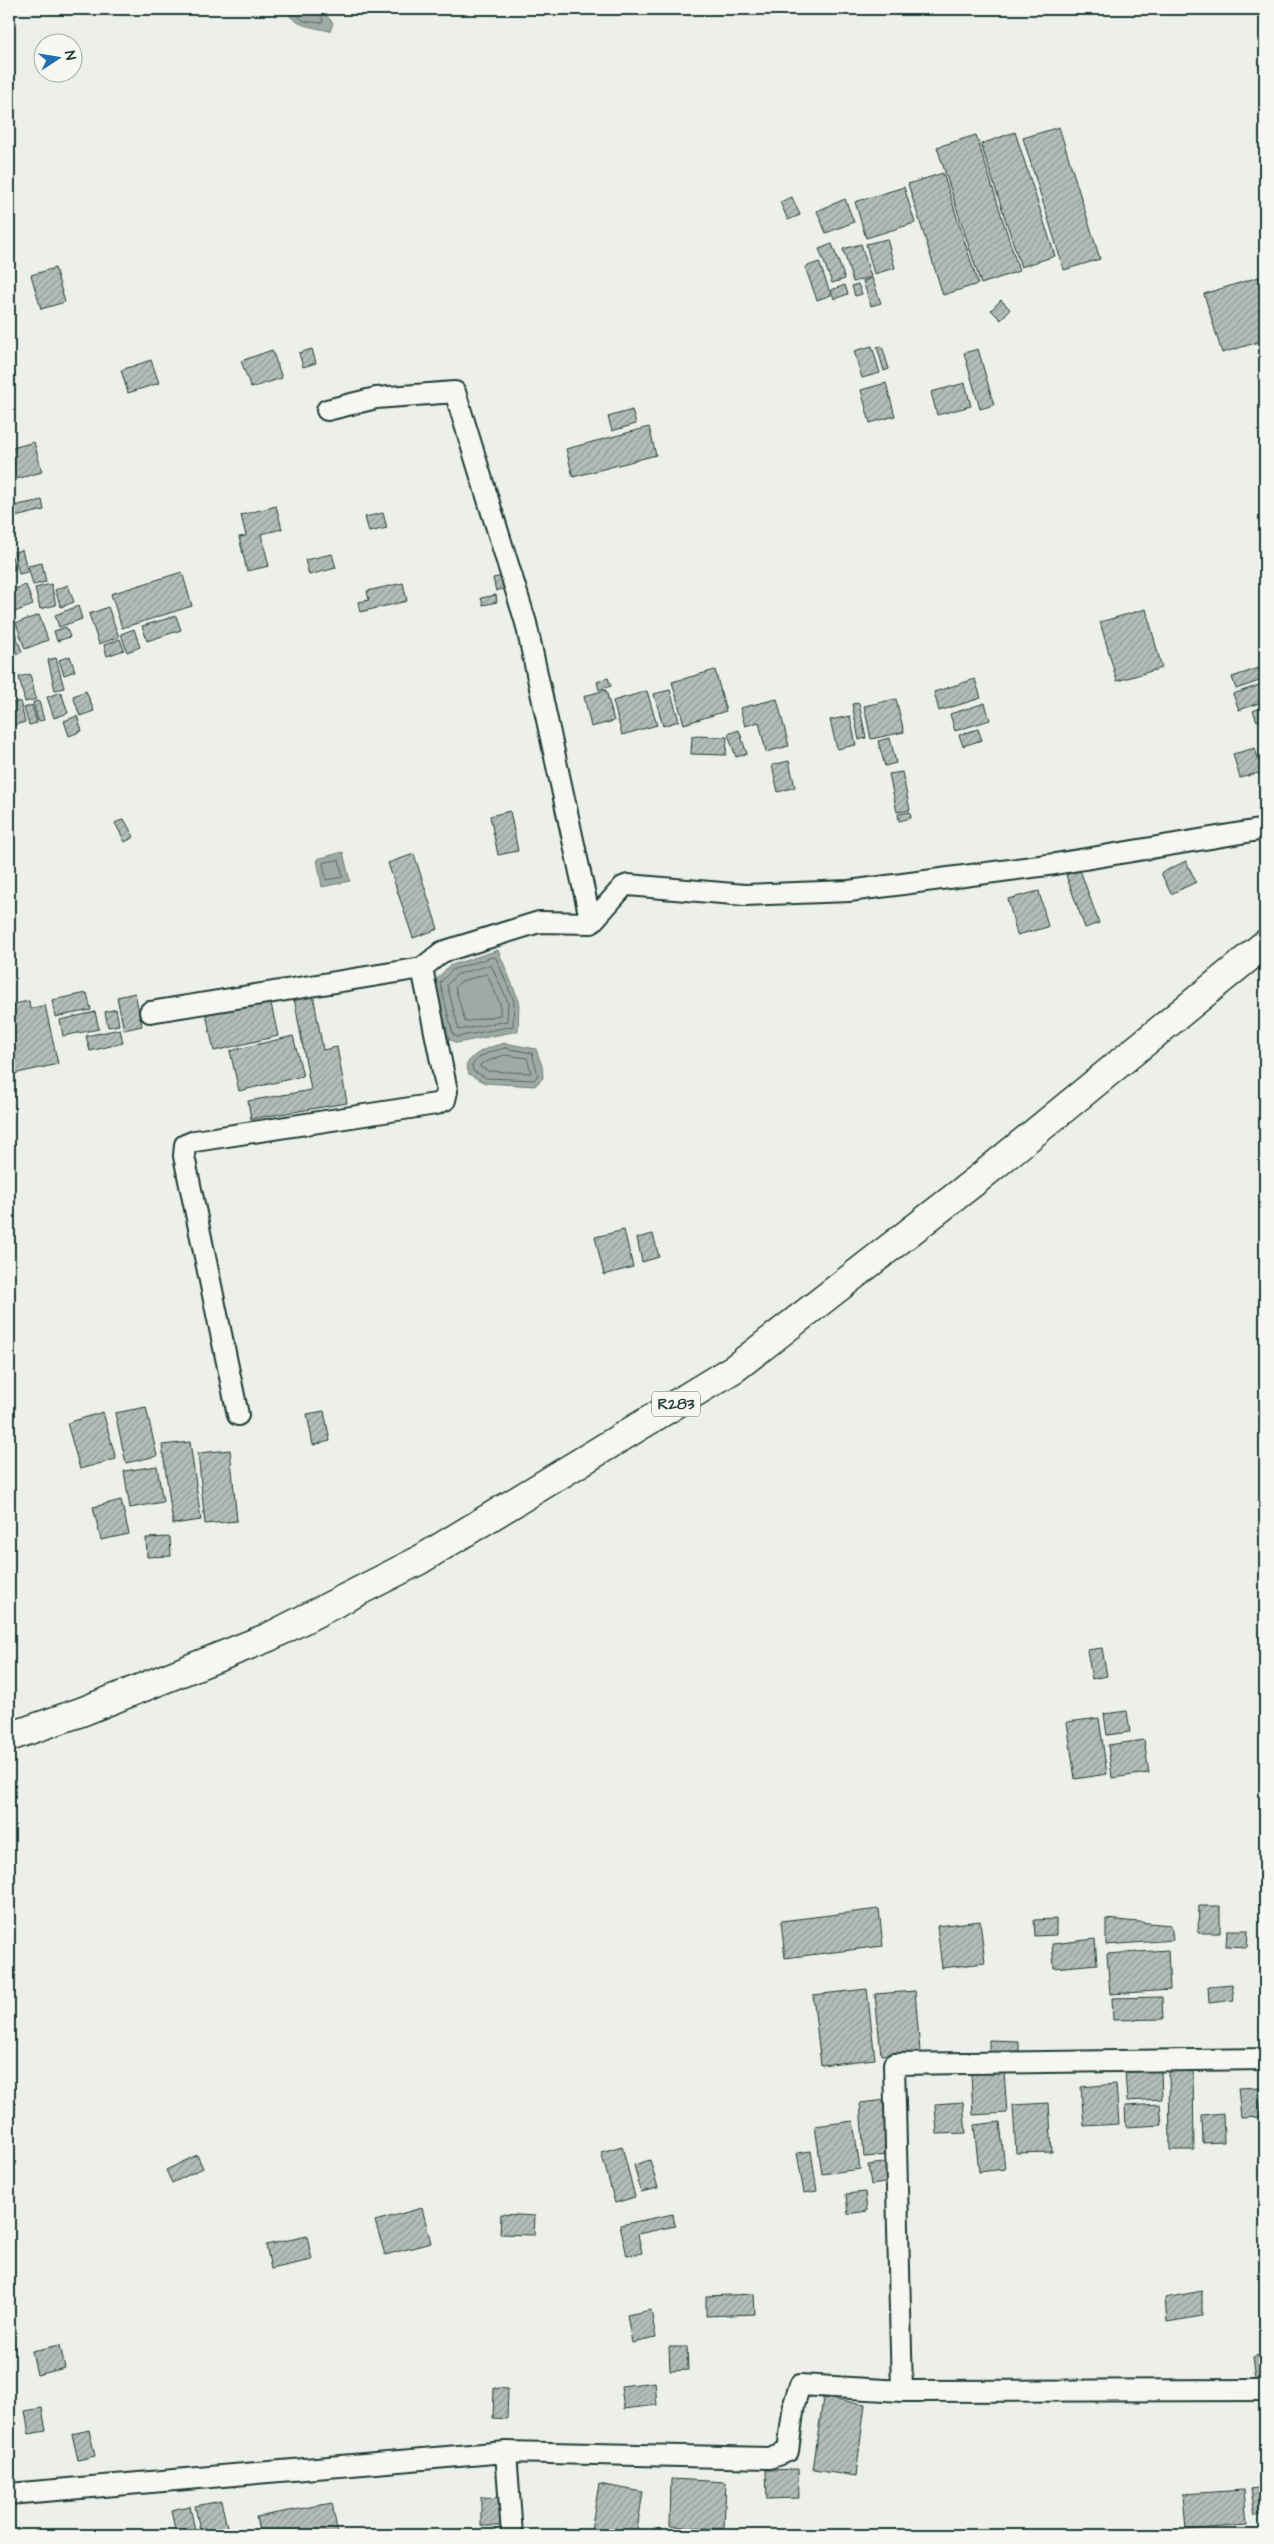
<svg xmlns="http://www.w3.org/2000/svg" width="1274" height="2544" font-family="'Architects Daughter',sans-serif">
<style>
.water{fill:#9faaa4;stroke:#6c7e77}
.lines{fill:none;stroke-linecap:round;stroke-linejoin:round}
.shore{stroke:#526961;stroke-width:1}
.building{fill:url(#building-hatch);stroke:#1f3d34}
.street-casing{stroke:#1f3d34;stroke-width:24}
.primary-casing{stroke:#1f3d34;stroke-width:31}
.street{stroke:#f6f6f2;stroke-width:20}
.primary{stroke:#f6f6f2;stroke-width:28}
.labels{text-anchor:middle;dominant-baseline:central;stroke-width:4;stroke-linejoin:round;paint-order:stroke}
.shield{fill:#f6f6f2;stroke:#60746d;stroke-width:1}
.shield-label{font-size:15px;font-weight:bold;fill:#1f3d34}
</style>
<defs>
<pattern id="building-hatch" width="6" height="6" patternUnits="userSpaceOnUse" patternTransform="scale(1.25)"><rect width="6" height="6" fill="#b4bdb8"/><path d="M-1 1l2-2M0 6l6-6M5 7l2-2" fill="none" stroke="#929b96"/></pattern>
</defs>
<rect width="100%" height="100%" fill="#edefea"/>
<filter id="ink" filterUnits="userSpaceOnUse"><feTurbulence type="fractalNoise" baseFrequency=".02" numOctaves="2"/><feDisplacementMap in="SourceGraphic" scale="10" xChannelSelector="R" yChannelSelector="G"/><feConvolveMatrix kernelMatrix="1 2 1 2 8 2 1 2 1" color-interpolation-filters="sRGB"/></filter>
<g filter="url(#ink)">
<!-- water -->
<path class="water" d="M283,9H321L333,23L330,31C308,26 298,27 283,9Z
M343,852L350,881L322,887L317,859Z
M498,950L519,1001L518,1031L457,1043L449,1039L434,982L449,966Z
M505,1043L536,1049L542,1066L543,1078L535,1086L485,1083L469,1074L466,1065C475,1051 489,1047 505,1043Z"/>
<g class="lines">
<!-- shore -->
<path class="shore" d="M290,9L304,21L322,23L323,20L317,9
M339,860L343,877L326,880L323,863Z
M493,957L496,958L514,1001L513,1026L457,1037L453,1034L440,983L452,970Z
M491,965L508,1002L507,1021L459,1030L447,985L456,975Z
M487,974L500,1004V1015L465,1022L455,987L460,982Z
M505,1048L532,1053L538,1075L534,1080L487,1078L473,1071L472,1066C478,1054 493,1051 505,1048Z
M505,1055L527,1058L531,1073L488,1071L480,1067L481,1064Z"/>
</g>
<!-- building -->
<path class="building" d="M1059,127L1100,259L1064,270L1023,138Z
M1015,132L1055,256L1021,267L981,144Z
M976,135L1019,271L981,284L937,147Z
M943,173L978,284L943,295L908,184Z
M904,187L915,223L866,238L855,202Z
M792,197L800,215L788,220L780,202Z
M845,199L854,222L826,233L817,211Z
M887,239L895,268L874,274L866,244Z
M832,244L845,279L832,283L819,249Z
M861,244L871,277L853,282L843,249Z
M819,262L831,295L817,300L805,267Z
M55,268L65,302L41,309L31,275Z
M1265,275V340L1222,353L1204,294Z
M872,278L881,303L871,306L863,281Z
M858,284L862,294L855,296L852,286Z
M845,285L848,294L834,299L831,290Z
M1001,300L1010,309L1001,320L991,310Z
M872,346L880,373L862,378L854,351Z
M882,346L889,369L884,371L877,347Z
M312,349L316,363L303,367L299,353Z
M978,349L994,405L980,409L964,353Z
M272,350L282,378L251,388L241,361Z
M151,360L159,383L128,393L121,370Z
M886,383L895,416L870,423L861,390Z
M965,383L971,406L937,415L931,392Z
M632,410L636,424L612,431L608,417Z
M649,427L656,455L573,477L566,449Z
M34,442L42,472L9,481V449Z
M42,500L44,510L15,517L13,506Z
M276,506L282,529L261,534L269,566L247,571L239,537L246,536L241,515Z
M383,513L387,528L369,532L365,517Z
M22,550L28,572L19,574L14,552Z
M332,554L336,568L309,575L305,560Z
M12,556L15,569L9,571V557Z
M42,563L46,582L33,585L28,566Z
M182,572L192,606L122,628L111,594Z
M504,576L506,588L496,591L493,578Z
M403,583L407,601L360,612L358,602L369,600L367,591Z
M51,584L56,605L40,609L35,588Z
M26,585L33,605L9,614V591Z
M68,585L74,602L61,607L55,590Z
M496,595L497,602L483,605L481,598Z
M78,606L82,619L59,627L55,615Z
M108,607L119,637L99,644L89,614Z
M1146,609L1162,668L1117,681L1100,622Z
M39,615L48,640L25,649L16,623Z
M176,616L181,630L147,641L142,626Z
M66,627L70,637L57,641L54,631Z
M134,629L140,647L127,652L121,634Z
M14,630L22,652L9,656V631Z
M120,639L124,650L107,656L104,645Z
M70,656L75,671L64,675L59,660Z
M56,658L64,688L55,690L48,660Z
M1265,666V679L1236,689L1232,677Z
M715,670L726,711L684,724L672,682Z
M30,674L36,699L25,702L19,677Z
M608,678L611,686L599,690L597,682Z
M975,679L981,698L939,711L934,692Z
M1265,683V701L1239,710L1233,694Z
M606,690L614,721L591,727L584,696Z
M670,690L679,721L663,726L654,694Z
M86,691L94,711L80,716L73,696Z
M647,691L657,725L622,735L613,701Z
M61,692L68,713L54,718L47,697Z
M777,699L789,746L766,752L759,722L745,726L740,708Z
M896,699L904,732L871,739L864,706Z
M20,701L25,722L11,726L9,704Z
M39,701L44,720L38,721L33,702Z
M859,703L866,738L859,740L852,704Z
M985,703L990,720L955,731L950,714Z
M32,705L37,723L29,725L24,708Z
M1265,706V718L1257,721L1253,711Z
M77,716L82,731L69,736L64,721Z
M850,716L856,745L837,749L830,720Z
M978,729L982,740L963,746L959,735Z
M739,730L747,754L736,757L728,734Z
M692,736L727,737L726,755L691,754Z
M890,738L896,763L885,766L878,741Z
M1255,748L1262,772L1240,778L1233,754Z
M789,761L795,787L778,792L772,765Z
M902,772L910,810L897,812L889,774Z
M510,811L518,851L498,855L490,816Z
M910,812L911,818L899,821L898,814Z
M124,819L134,837L125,842L115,823Z
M414,854L438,929L413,938L388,863Z
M1186,861L1196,882L1171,894L1161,873Z
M1080,870L1099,923L1085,928L1066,875Z
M1039,891L1048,927L1017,935L1008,899Z
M87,993L91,1010L55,1017L52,1000Z
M135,993L142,1026L124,1030L117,997Z
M313,994L323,1050L337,1047L347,1103L251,1119L248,1101L311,1090L294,998Z
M270,999L278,1036L214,1051L206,1014Z
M29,1001L30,1009L45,1005L58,1064L9,1075V1005Z
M116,1009L119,1025L108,1027L105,1012Z
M95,1012L99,1029L63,1036L60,1020Z
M120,1029L123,1043L90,1051L86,1036Z
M293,1036L303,1076L239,1091L230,1051Z
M624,1230L633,1267L604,1275L595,1237Z
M653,1234L659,1257L642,1262L637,1238Z
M146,1407L157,1456L126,1463L115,1413Z
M324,1411L330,1441L313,1445L307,1414Z
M103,1412L116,1459L80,1469L67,1423Z
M190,1442L201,1520L173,1524L162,1445Z
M230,1450L237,1521L205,1524L198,1453Z
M157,1466L163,1502L130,1508L124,1471Z
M121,1500L129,1534L101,1540L93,1507Z
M170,1537L171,1556L147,1557L146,1538Z
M1102,1648L1107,1676L1092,1679L1087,1650Z
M1127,1711L1130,1732L1107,1735L1104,1714Z
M1099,1718L1107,1774L1075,1779L1067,1722Z
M1144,1740L1149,1773L1112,1778L1108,1745Z
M1199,1906H1220V1933H1198Z
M879,1909L883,1946L785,1958L781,1921Z
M1056,1919V1935L1035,1936L1034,1920Z
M1106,1919L1171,1925L1173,1940L1106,1945Z
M980,1921L985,1963L942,1968L937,1926Z
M1227,1930H1248L1247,1947L1226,1946Z
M1095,1939L1097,1964L1054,1968L1052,1944Z
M1168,1950L1170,1990L1110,1994L1107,1954Z
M1232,1984L1234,2000L1209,2003L1208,1986Z
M867,1989L875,2059L821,2065L813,1995Z
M915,1991L920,2052L881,2055L875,1994Z
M1162,1997L1163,2019L1113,2020L1112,1998Z
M989,2040L1019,2041V2053L989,2052Z
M1193,2069L1194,2150H1170L1169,2070Z
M1161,2070L1162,2099L1127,2101L1125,2071Z
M1004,2071L1007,2113L973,2115L971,2073Z
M1116,2084L1119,2124L1084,2126L1081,2087Z
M1259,2087L1261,2117L1241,2118L1238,2088Z
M886,2100L890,2155L864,2157L860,2103Z
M963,2102L966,2133L937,2134L935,2104Z
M1049,2103L1052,2152L1016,2153L1013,2105Z
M1160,2104L1162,2125L1126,2127L1125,2106Z
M1223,2113L1224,2142L1203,2143L1202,2115Z
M853,2121L860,2169L822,2174L815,2126Z
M1000,2122L1005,2169L979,2172L974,2125Z
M622,2146L635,2197L615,2203L601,2152Z
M811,2151L817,2191L804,2193L797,2153Z
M197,2155L203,2168L172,2183L166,2170Z
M650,2160L658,2188L641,2192L634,2165Z
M890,2162L892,2182L871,2185L868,2165Z
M9,2185L14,2216L9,2217Z
M865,2192L867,2211L848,2214L846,2194Z
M422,2208L431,2243L385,2255L375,2221Z
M501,2214L535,2216L534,2235L500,2234Z
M673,2214L675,2226L638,2234L642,2253L627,2256L620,2225Z
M307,2236L312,2260L271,2269L266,2245Z
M1202,2291V2316L1167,2322L1165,2298Z
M754,2294L755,2314L706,2316V2296Z
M651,2310L656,2338L632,2343L627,2315Z
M60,2345L65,2368L37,2375L32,2351Z
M669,2347H687L688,2370L670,2371Z
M1265,2353V2378L1256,2379L1253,2357Z
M655,2382L657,2405L624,2409L621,2386Z
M494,2388L508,2389L507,2419L493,2418Z
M823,2398L865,2404L856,2476L813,2470Z
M42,2408L46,2431L29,2434L25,2411Z
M89,2430L95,2456L78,2460L72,2434Z
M798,2469L799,2498L767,2499L766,2470Z
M671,2479L726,2482L724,2529L670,2526Z
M599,2484L643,2492L636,2535L591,2530Z
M1265,2487V2513L1255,2515L1251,2489Z
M1244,2490L1247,2525L1186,2530L1183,2494Z
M481,2497L505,2498V2526H481Z
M221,2501L229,2535H201L195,2506Z
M332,2503L338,2535H260L256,2517Z
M190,2506L196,2535H176L171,2510Z"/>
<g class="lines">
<defs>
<path id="street" d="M327,410L376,398L455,392L526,623L591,923
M150,1012L422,968L442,952L539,922L591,923L623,887L628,885L745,895L849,891L1055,864L1265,829
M238,1415L184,1156L185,1145L195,1141L436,1104L445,1100L447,1091L422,968
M902,2391L894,2064L1265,2059
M506,2452L512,2535
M9,2494L506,2452L769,2458L788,2451L794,2404L800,2385L902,2391L1265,2390"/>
<path id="primary" d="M9,1737L81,1712L269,1637L418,1561L735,1368L978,1179L1265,944"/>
</defs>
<!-- street casing -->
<use href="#street" class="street-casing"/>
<!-- primary casing -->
<use href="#primary" class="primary-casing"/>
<!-- street -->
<use href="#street" class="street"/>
<!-- primary -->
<use href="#primary" class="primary"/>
</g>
</g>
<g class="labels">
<!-- shield labels -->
<rect class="shield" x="652" y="1391.5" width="48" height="25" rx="4"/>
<g class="shield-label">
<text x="676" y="1404">R283</text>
</g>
</g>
<!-- margin -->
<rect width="1274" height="2544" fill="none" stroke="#f6f6f2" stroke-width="30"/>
<rect x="15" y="15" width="1244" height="2514" fill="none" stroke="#1f3d34" stroke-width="2" filter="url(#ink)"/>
<!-- north arrow -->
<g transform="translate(58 58) rotate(78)"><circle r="24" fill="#f6f6f2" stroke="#a0aca6"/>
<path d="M0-4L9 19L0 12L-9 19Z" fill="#1f6fb2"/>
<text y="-8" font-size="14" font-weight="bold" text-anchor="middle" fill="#1f3d34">N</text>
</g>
</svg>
